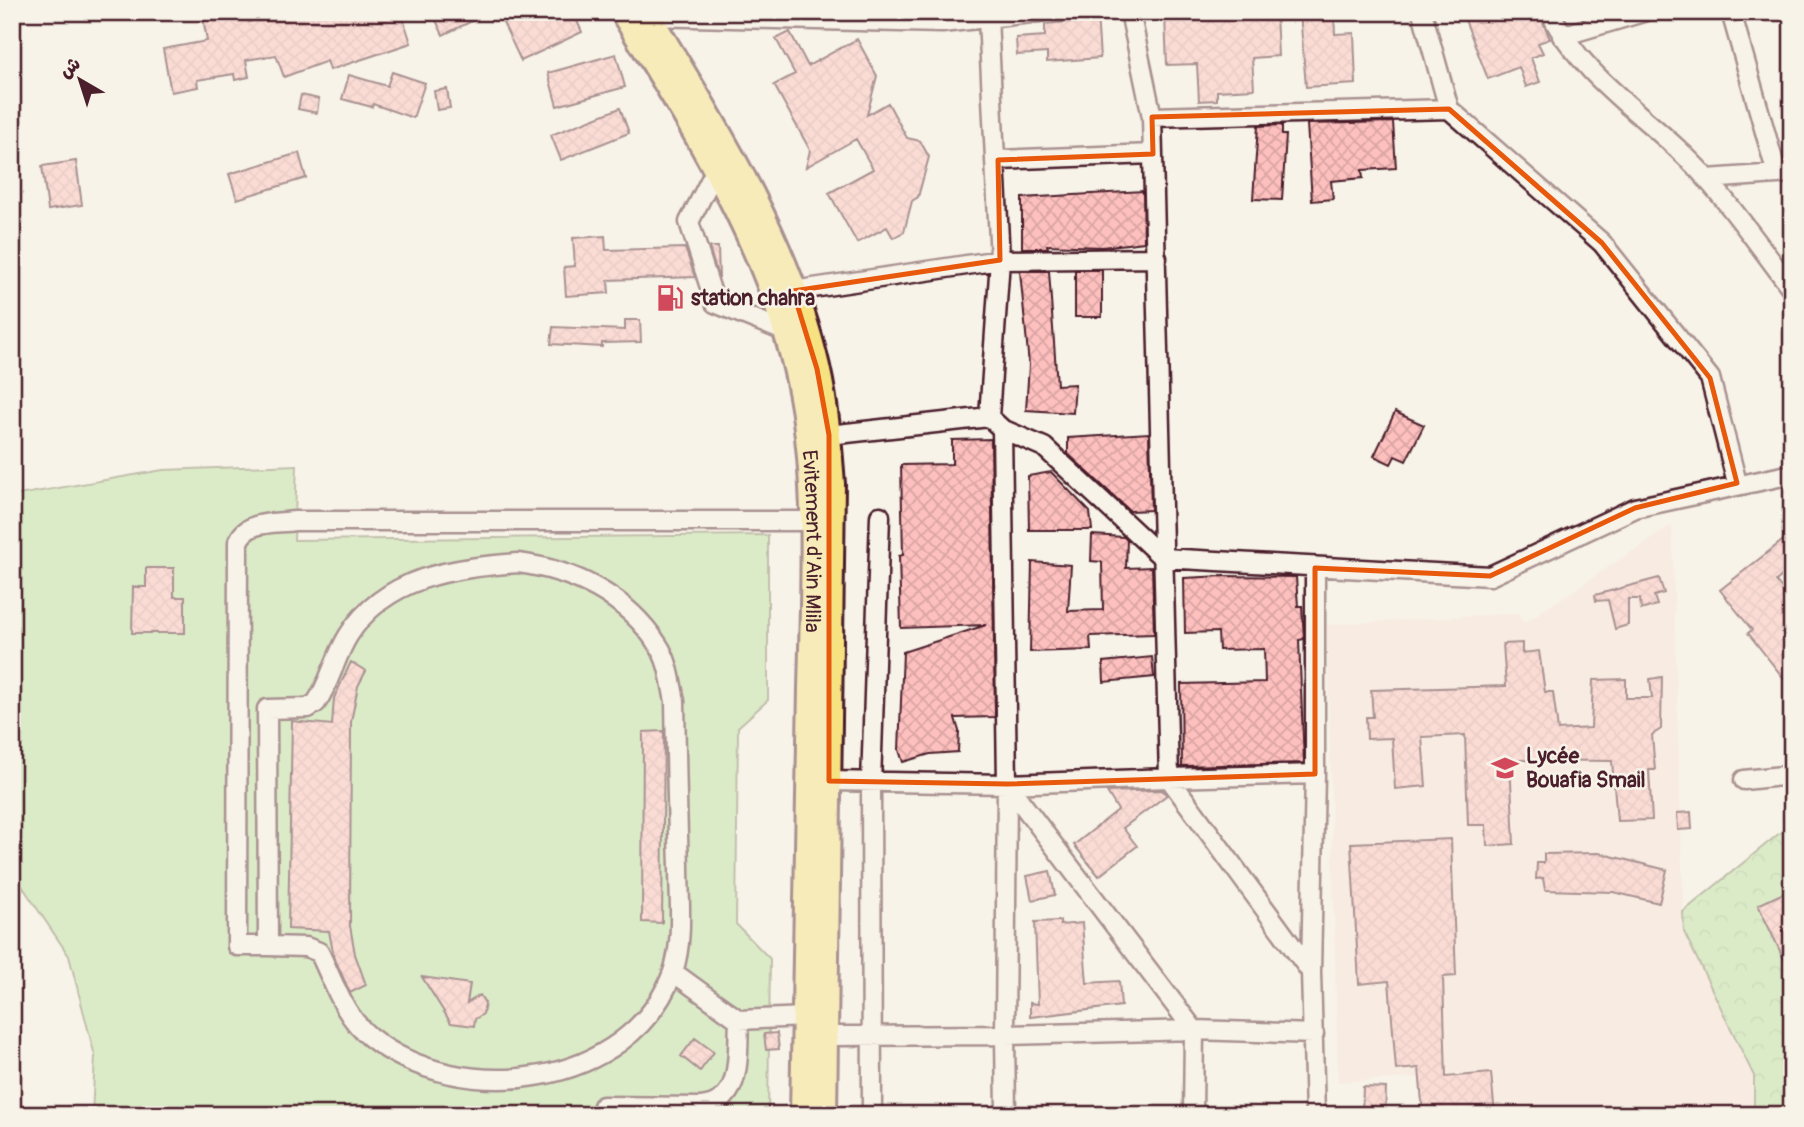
<svg xmlns="http://www.w3.org/2000/svg" width="1804" height="1127" font-family="Pangolin,'Playpen Sans Arabic',sans-serif">
<style>
.built{fill:#f9e4db}
.park{fill:url(#park-crowns);stroke:#818166;stroke-width:2}
.pitch{fill:#b8e3a0;stroke:#818166;stroke-width:2}
.building{fill:url(#building-cross-hatch);stroke:#4a1f2b;stroke-width:2}
.lines{fill:none;stroke-linecap:round;stroke-linejoin:round}
.minor-casing{stroke:#4a1f2b;stroke-width:23}
.highway-casing{stroke:#4a1f2b;stroke-width:30}
.minor{stroke:#f7f3e8;stroke-width:18}
.highway{stroke:#f7e281;stroke-width:24}
.marked{fill:none;stroke:#e8590c;stroke-width:5;stroke-linejoin:round}
.labels{text-anchor:middle;dominant-baseline:central;stroke-width:5;stroke-linejoin:round;paint-order:stroke}
.poi-label{font-size:21px;font-weight:bold;fill:#4a1f2b;stroke:#f7f3e8;text-anchor:start}
.street-label{font-size:21px;fill:#4a1f2b;stroke:#f7f3e8}
</style>
<defs>
<pattern id="park-crowns" width="20" height="18" patternUnits="userSpaceOnUse" patternTransform="scale(1.75)"><rect width="20" height="18" fill="#b8e3a0"/><path d="M2 6a3 3 0 1 1 6 0M12 15a3 3 0 1 1 6 0" fill="none" stroke="#a0c28a"/></pattern>
<pattern id="building-cross-hatch" width="8" height="8" patternUnits="userSpaceOnUse" patternTransform="scale(1.75)"><rect width="8" height="8" fill="#fdc0be"/><path d="M0 0l8 8M0 8l8-8" fill="none" stroke="#daa5a3"/></pattern>
</defs>
<rect width="100%" height="100%" fill="#f7f3e8"/>
<filter id="ink" filterUnits="userSpaceOnUse"><feTurbulence type="fractalNoise" baseFrequency=".0143" numOctaves="2"/><feDisplacementMap in="SourceGraphic" scale="14" xChannelSelector="R" yChannelSelector="G"/><feConvolveMatrix kernelMatrix="1 2 1 2 8 2 1 2 1" color-interpolation-filters="sRGB"/></filter>
<g filter="url(#ink)">
<!-- built -->
<path class="built" d="M1672,525L1684,932L1754,1076V1115H1493L1492,1074L1338,1082L1327,625L1518,613L1524,623Z"/>
<!-- park -->
<path class="park" d="M1792,823V1115H1754V1076L1684,932L1683,912Z"/>
<!-- pitch -->
<path class="pitch" d="M297,465L294,540L768,535V700L738,727L736,924L770,959L768,1115H92L95,1056L69,956L12,871V496L163,470Z"/>
<!-- building -->
<path class="building" d="M202,12H246L249,22L274,12H401L411,43L330,70L327,61L284,77L276,55L246,60L249,77L235,80L234,74L197,80L198,87L171,92L163,49L207,41Z
M432,12H491L443,35Z
M498,12H573L582,32L521,61Z
M1245,12H1276L1278,56L1252,58L1254,89L1217,91V100L1199,101L1197,64L1167,65L1165,17Z
M1334,12L1335,34L1354,33L1356,84L1306,87L1300,13Z
M1462,12H1539L1550,39L1538,43L1543,53L1531,58L1540,82L1526,87L1519,67L1488,79Z
M1097,14L1100,58L1047,62V53L1017,55L1016,38L1045,36V24L1076,21V16Z
M790,32L808,66L857,39L877,76L867,115L888,103L907,138L920,141L929,157L918,197L912,201L904,232L893,238L887,227L857,243L829,193L873,169L856,139L806,167L810,150L774,85L795,74L776,39Z
M616,54L625,87L557,106L548,73Z
M392,72L425,83L413,118L373,104L372,107L342,99L349,75L387,86Z
M447,89L450,108L437,110L434,91Z
M301,95L319,99L317,113L298,109Z
M620,108L629,133L561,160L551,135Z
M1393,122L1396,168L1362,170L1363,178L1331,181L1333,199L1312,201L1307,124Z
M1282,125V135H1286L1282,200L1253,199L1258,126Z
M299,153L306,178L237,199L229,174Z
M76,161L82,205L48,210L42,166Z
M1143,191L1144,242L1102,247L1047,245L1048,248H1022V198Z
M605,236L606,250L685,248L695,277L608,280L609,293L566,296L564,267L575,266L573,238Z
M709,247H718L719,277H718Z
M1075,270H1102V317H1075Z
M1020,271H1049L1057,385L1075,384L1073,413L1026,410L1029,365Z
M625,320H640L641,342L602,343V347L551,344L553,327L625,330Z
M1395,412L1424,425L1406,461L1395,456L1391,464L1374,456Z
M1149,433L1151,510L1130,511L1068,454V438Z
M991,439L995,717L955,718L959,731L958,752L930,754L903,762L899,750L903,652L986,625L901,628L899,556L903,555L901,465L952,464V440Z
M1051,472L1090,512L1092,530H1029L1028,476Z
M1792,533V559L1783,565L1788,571L1776,581L1792,601V689L1748,633L1752,630L1720,590Z
M1092,535L1124,537L1127,540L1126,568L1152,567L1154,634L1090,636L1091,650L1030,652L1032,562L1071,565L1068,611L1103,610L1102,562L1091,561Z
M146,568H174V597H185V633H132L133,587H146Z
M1224,576L1296,577L1298,606H1302L1304,639L1299,640L1304,763L1182,766L1181,684L1265,682L1264,649L1219,650L1218,632L1185,633L1184,578Z
M1659,578L1664,593L1654,596L1657,605L1641,610L1640,599H1628V625L1615,629L1608,600L1596,601L1595,595Z
M1522,643V653L1539,651L1545,692H1553L1558,730L1591,728L1593,680L1626,679V698H1652L1650,679L1662,677L1661,729L1652,735L1655,770H1649L1652,820L1617,821L1612,761L1510,760L1514,844L1487,846L1486,825H1468L1465,735L1422,737L1426,786L1395,789L1392,738L1367,739L1366,717H1373L1371,690L1506,686L1503,644Z
M1152,657L1154,677L1104,682L1103,662Z
M351,662L366,671L358,686L351,722L350,926L355,954L366,985L350,993L334,957L329,931L288,929L292,721L332,725L334,698Z
M664,731L662,923L642,922L643,732Z
M1162,790L1167,795L1123,828L1137,846L1099,876L1074,845L1118,810L1107,792Z
M1691,812L1692,829L1678,830L1677,813Z
M1451,839L1456,976L1443,977L1446,1077L1491,1073L1495,1115H1423L1419,1068L1396,1070L1389,981L1359,984L1351,843Z
M1599,853L1667,870L1659,903L1613,892L1545,890L1543,878L1536,879L1537,863H1544V854Z
M1050,871L1055,895L1032,900L1027,876Z
M1792,889V976L1758,905Z
M1060,921V925L1082,923L1087,983L1119,981L1121,1006L1030,1017V1003L1038,1004L1035,922Z
M422,977L470,984L467,1003L480,995L485,1003L483,1014L475,1019L474,1026L451,1023Z
M777,1033L779,1049L766,1050L764,1034Z
M695,1038L714,1052L700,1071L681,1056Z
M1363,1087L1386,1088L1385,1115H1362Z"/>
<g class="lines">
<defs>
<path id="minor" d="M1550,12C1585,84 1656,120 1707,179C1737,213 1764,252 1792,289
M1731,12L1777,174
M988,18L1000,260L989,417
M640,21L649,16L942,23L1040,12
M1562,36L1643,12
M1449,109L1602,243L1710,378L1737,483
M1152,117L1449,109L1422,12
M998,160L1153,154
M715,171L689,222L715,303L784,331
M1707,179L1792,173
M793,291L1000,260L1157,258
M829,435L989,417L1002,429L1044,447L1163,558L1490,576L1635,508L1792,474
M518,563C573,570 627,596 658,645C669,661 671,683 675,701C676,756 677,811 679,866C679,900 684,939 673,972C630,1089 460,1109 370,1037C343,1015 334,982 319,952L306,947L268,946L267,709L308,708L316,703C330,683 335,657 348,636C385,576 454,568 518,563Z
M1315,568V774L1169,778L1311,972L1315,1115
M1744,780L1792,775
M829,781L1007,784L1002,429
M1007,784L1169,778L1152,117L1130,12
M1007,784L1005,1035L1194,1030L1193,1115
M1007,784L1194,1030L1314,1034
M268,946H237L238,542C247,520 273,524 295,521H811
M673,972L739,1020L805,1017
M1311,972L1315,774
M825,1036L1005,1035L1006,1115
M603,1106L701,1107C744,1103 737,1053 739,1020
M872,1115L871,783L880,516"/>
<g id="highway">
<path id="s1" d="M623,12C696,132 776,256 802,396C819,488 813,596 811,689C808,831 806,973 803,1115"/>
<path d="M646,12C714,124 787,238 817,367C826,406 829,445 832,484L824,1115"/>
</g>
</defs>
<!-- minor casing -->
<use href="#minor" class="minor-casing"/>
<!-- highway casing -->
<use href="#highway" class="highway-casing"/>
<!-- minor -->
<use href="#minor" class="minor"/>
<!-- highway -->
<use href="#highway" class="highway"/>
</g>
</g>
<!-- marked area -->
<path d="M0 0H1804V1127H0ZM1449,109L1602,243L1710,378L1737,483L1635,508L1490,576L1315,568V774L1007,784L829,781V435L817,369L793,291L1000,260L998,160L1153,154L1152,117Z" fill="#f7f3e8" fill-opacity=".55" fill-rule="evenodd"/>
<path class="marked" d="M1449,109L1602,243L1710,378L1737,483L1635,508L1490,576L1315,568V774L1007,784L829,781V435L817,369L793,291L1000,260L998,160L1153,154L1152,117Z"/>
<!-- icons -->
<defs>
<symbol id="fuel-bare" viewBox="-9 -9 18 18"><path d="M-5.5-6h7V0h2V4h1.3V-2.5L3-4.5l.8-.8L6-3V5H2.5V1h-1V6h-7ZM-4.2-4.7v3.2H.2V-4.7Z" fill="#d1495b" stroke="#f7f3e8" stroke-width="2.5" paint-order="stroke"/></symbol>
<symbol id="school-bare" viewBox="-9 -9 18 18"><path d="M0-5L7-2L0 1L-7-2ZM-4 1L0 2.5L4 1V4Q0 6-4 4Z" fill="#d1495b" stroke="#f7f3e8" stroke-width="2.5" paint-order="stroke"/></symbol>
</defs>
<g fill-rule="evenodd">
<use href="#fuel-bare" x="651" y="279" width="38" height="38"/>
<use href="#school-bare" x="1486" y="749" width="38" height="38"/>
</g>
<g class="labels">
<!-- poi labels -->
<g class="poi-label">
<text x="691" y="298">station chahra</text>
<text x="1526" y="756">Lycée<tspan x="1526" dy="24">Bouafia Smail</tspan></text>
</g>
<!-- street labels -->
<g class="street-label">
<text stroke="none"><textPath href="#s1" startOffset="572">Evitement d'Ain Mlila</textPath></text>
</g>
</g>
<!-- margin -->
<rect width="1804" height="1127" fill="none" stroke="#f7f3e8" stroke-width="42"/>
<rect x="21" y="21" width="1762" height="1085" fill="none" stroke="#4a1f2b" stroke-width="2.5" filter="url(#ink)"/>
<!-- north arrow -->
<g transform="translate(80 80) rotate(321)" stroke="#f7f3e8" stroke-width="5" paint-order="stroke">
<path d="M0-5L12 26L0 18L-12 26Z" fill="#4a1f2b"/>
<text y="-10" font-size="19" font-weight="bold" text-anchor="middle" fill="#4a1f2b">ش</text>
</g>
</svg>
